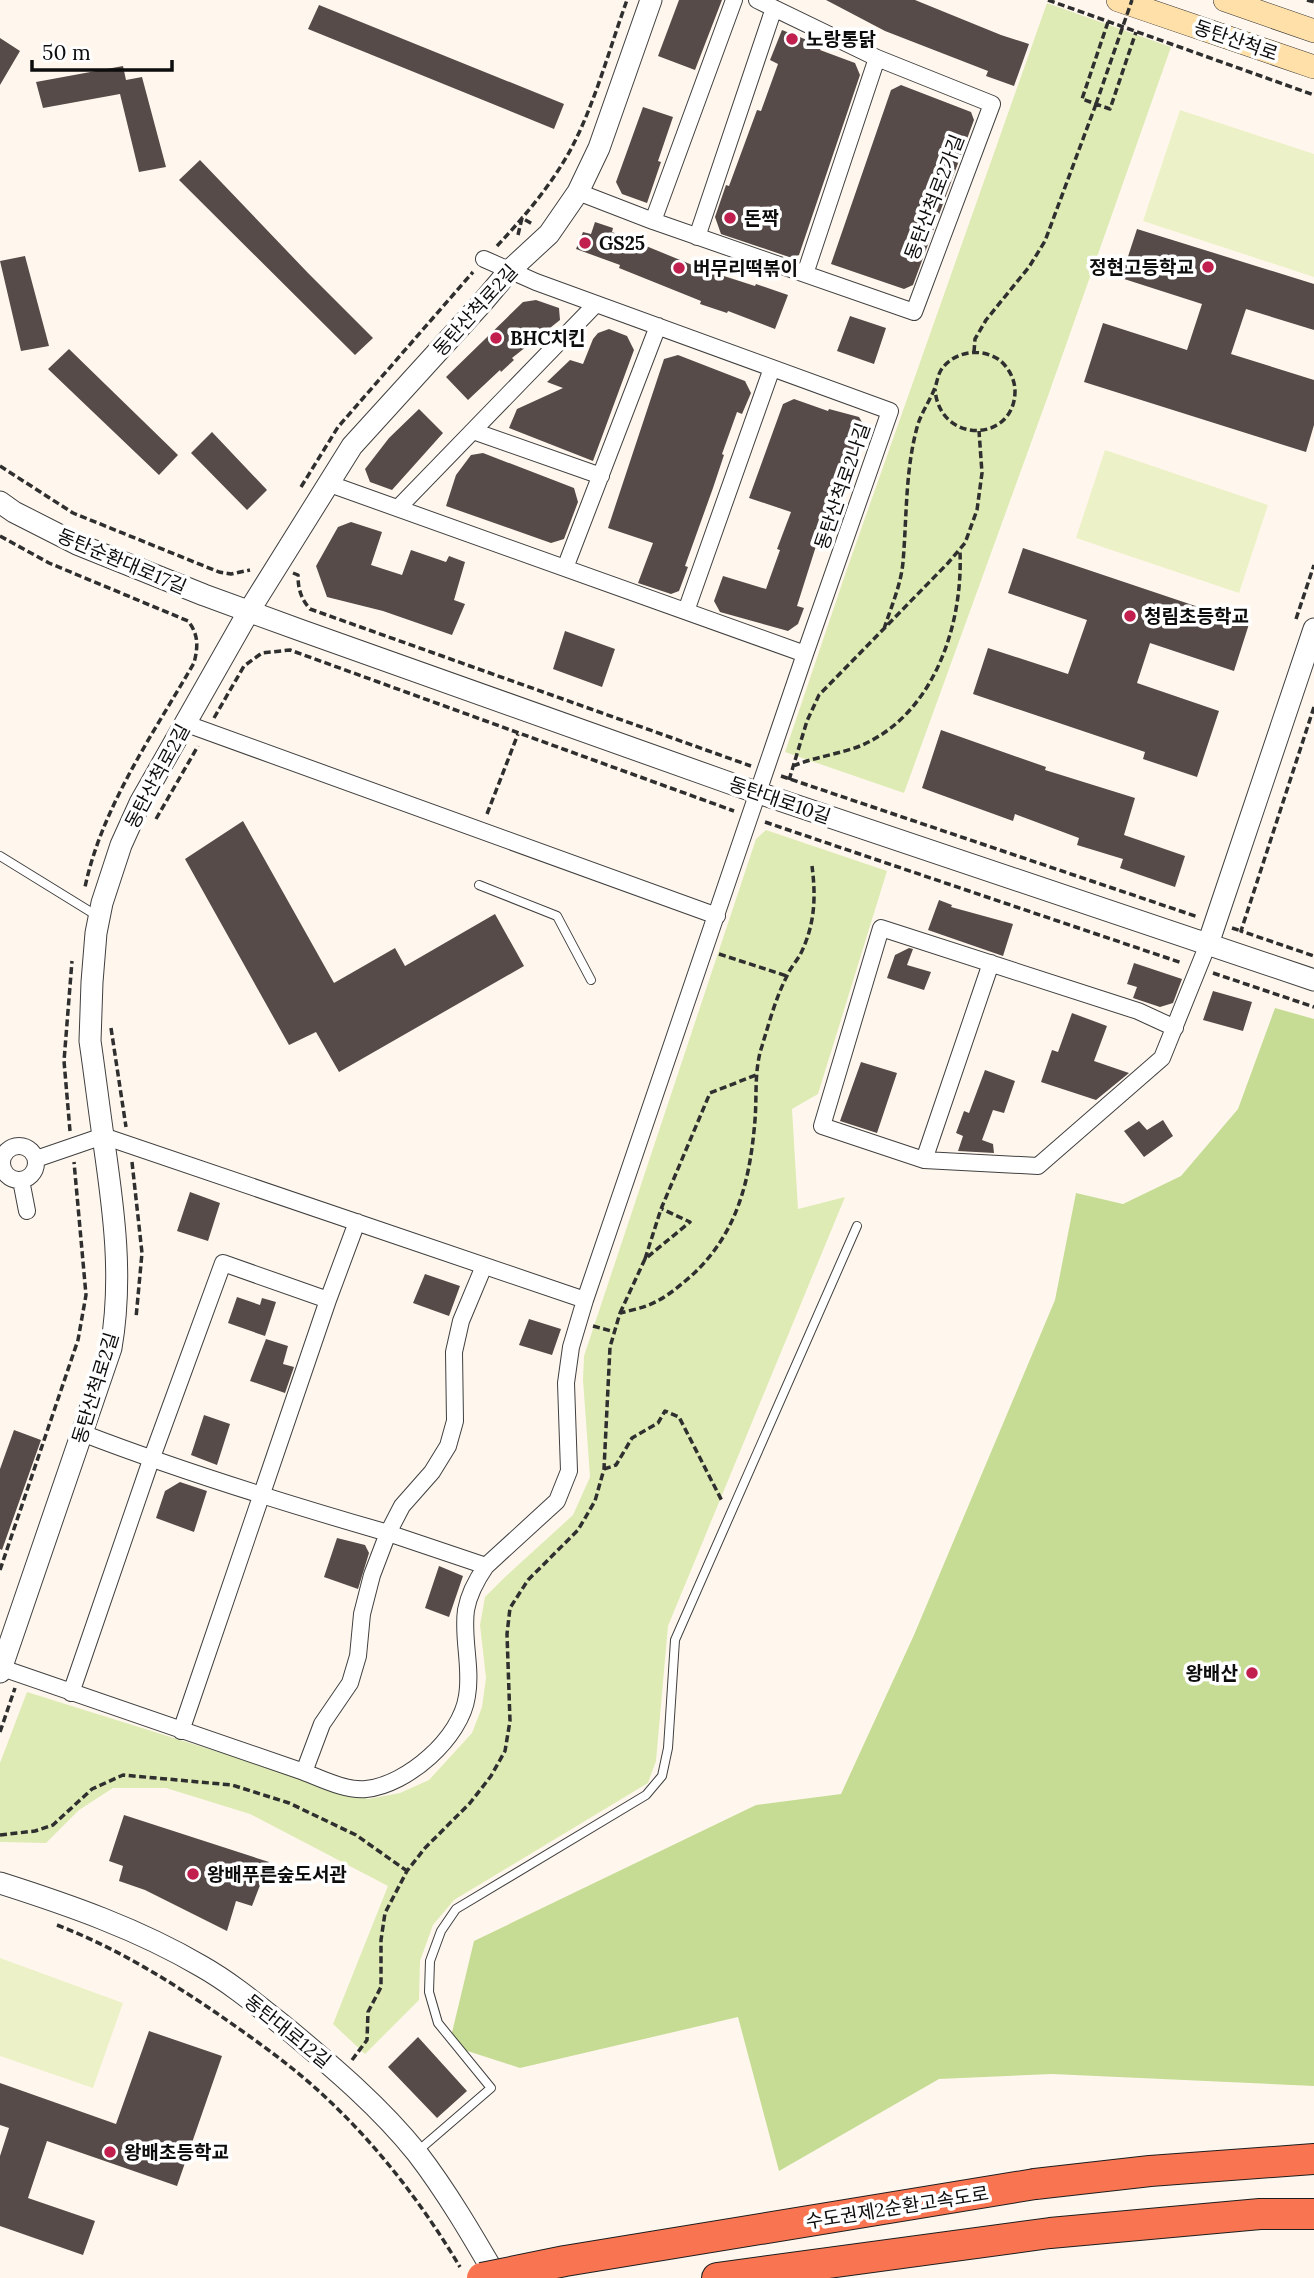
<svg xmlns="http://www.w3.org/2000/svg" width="1314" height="2278" font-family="Lora,'Noto Sans KR',serif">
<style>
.green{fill:#deebb5}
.forest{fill:#c6dc94}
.pitch{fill:#edf1c7}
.building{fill:#564b49}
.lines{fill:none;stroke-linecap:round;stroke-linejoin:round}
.service-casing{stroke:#404040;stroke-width:10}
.minor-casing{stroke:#404040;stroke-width:18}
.tertiary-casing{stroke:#404040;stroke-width:23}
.secondary-casing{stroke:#2f2f2f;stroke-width:24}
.motorway-casing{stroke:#1e1e1e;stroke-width:32}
.path{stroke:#2f2f2f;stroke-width:3.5;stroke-dasharray:7 3.5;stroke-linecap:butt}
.service{stroke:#fff;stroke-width:8}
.minor{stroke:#fff;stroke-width:16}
.tertiary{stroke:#fff;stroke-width:21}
.secondary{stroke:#ffe0a8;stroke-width:23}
.motorway{stroke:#f97551;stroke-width:30}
.motorway-bridge-casing{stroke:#1e1e1e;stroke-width:32;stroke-linecap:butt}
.path-bridge{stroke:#2f2f2f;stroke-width:3.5;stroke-dasharray:7 3.5;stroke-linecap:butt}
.motorway-bridge{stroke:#f97551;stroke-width:30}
.poi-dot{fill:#c1204f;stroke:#fff;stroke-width:2.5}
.labels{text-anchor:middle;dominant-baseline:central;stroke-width:7;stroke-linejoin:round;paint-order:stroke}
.poi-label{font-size:19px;font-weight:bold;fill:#0d0d0d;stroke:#fff;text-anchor:start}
.street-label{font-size:19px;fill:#0d0d0d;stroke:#fff}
</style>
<rect width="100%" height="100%" fill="#fff7ed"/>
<!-- green -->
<path class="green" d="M1047,3L1171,47L1048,396L904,793L785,752L847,569Z
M766,830L887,871L818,1094L792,1109L798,1209L845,1197L668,1626L656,1761L648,1783L454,1900L433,1925L420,1961L419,2000L365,2054L333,2024L388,1886L250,1814L166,1788H113L79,1810L46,1843L0,1842V1763L27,1692L368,1799L400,1793L429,1780L472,1733L482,1707L486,1678L480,1625L485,1597L504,1578L573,1515L590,1477L583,1380L584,1356L756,839Z"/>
<!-- forest -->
<path class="forest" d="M1275,1008L1314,1019V2086L1052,2074L939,2079L779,2171L738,2017L520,2068L449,2045L474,1941L756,1805L841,1794L914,1635L1055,1300L1076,1193L1123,1204L1181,1176L1238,1109Z"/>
<!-- pitch -->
<path class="pitch" d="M1180,110L1314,154V277L1143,221Z
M1105,450L1268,505L1239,593L1076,538Z
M0,1958L123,2003L93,2088L0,2056Z"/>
<!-- building -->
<path class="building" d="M679,0H722L695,70L658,56Z
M826,0H915L1001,35L1029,44L1014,86L986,76L988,71L885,31Z
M319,5L564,104L554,129L308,29Z
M782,30L822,46L820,50L855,63L860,75L799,255L792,258L721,234L715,217L726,185L729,186L757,110L761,111L778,64L770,60Z
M0,38L20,51L0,85Z
M123,66L126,80L142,77L166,167L139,172L120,94L43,108L36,82Z
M901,85L971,112L974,120L913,285L904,289L831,264L891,90Z
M643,107L673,117L658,161L661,162L647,203L622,194L616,182Z
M200,160L308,273L373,338L355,355L179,180Z
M595,222L613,228L612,232L702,269L755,286L756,284L788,295L775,329L728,311L727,313L700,304L701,301L619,268L620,265L576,249L583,232L591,234Z
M1137,229L1314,284V330L1246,309L1231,354L1314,380V425L1306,452L1084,382L1103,323L1187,350L1202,304L1121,278Z
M25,256L49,346L21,351L0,261Z
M536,300L559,308L560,320L512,358L514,360L501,372L500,370L468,400L446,377L523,302Z
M850,316L886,328L874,364L837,351Z
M609,329L627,336L634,350L593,461L509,428L517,409L563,388L547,382L570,360L583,364L593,339L598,333Z
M69,349L178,455L159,475L48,369Z
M678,355L745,381L751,393L742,414L737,412L722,454L724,455L713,488L685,566L688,567L679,591L671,594L638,583L653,543L608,528L664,359Z
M794,399L828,411L829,409L859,417L866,429L857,455L854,454L829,526L823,524L797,606L804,608L798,624L788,631L720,612L714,601L723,576L766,589L780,550L777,549L791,512L749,498L783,404Z
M419,409L443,433L392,490L370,482L365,469L389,438Z
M212,432L267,490L247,510L191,453Z
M483,453L574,488L578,502L564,539L551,543L446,506L456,475L471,455Z
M351,522L382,532L371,565L402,575L411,550L446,562L449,556L465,562L454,600L465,604L452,635L383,611L327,597L316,566L338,527Z
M1023,548L1249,624L1234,671L1150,643L1137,683L1219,711L1197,777L1143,759L1145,752L973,694L988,648L1068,674L1087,620L1008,593Z
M565,631L615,649L602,687L553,669Z
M941,730L1046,767L1045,770L1135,798L1124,835L1185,856L1175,887L1120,868L1123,859L1077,845L1079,838L1015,814L1013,821L922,788Z
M243,821L334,983L395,948L405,966L495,914L524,966L339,1072L316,1032L289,1045L185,859Z
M939,900L952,905L951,907L1013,924L1003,956L928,930Z
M909,948L913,949L907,965L931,972L924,990L887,978L895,955Z
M1134,963L1182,979L1173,1003L1160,1007L1133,998L1137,987L1127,984Z
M1213,991L1252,1002L1243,1031L1203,1020Z
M1072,1013L1107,1026L1094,1061L1129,1073L1096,1100L1041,1082L1052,1050L1058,1052Z
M861,1062L897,1073L877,1133L840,1121Z
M985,1070L1015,1081L1004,1113L993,1110L982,1140L993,1144L994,1153L958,1151L963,1136L956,1133L964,1111L969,1113Z
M1163,1120L1173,1136L1144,1157L1124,1131L1139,1121L1147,1130Z
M190,1192L220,1203L208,1241L177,1231Z
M425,1274L460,1286L449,1316L413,1303Z
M237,1297L260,1305L262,1298L276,1302L265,1336L228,1323Z
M529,1319L561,1329L552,1355L519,1345Z
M266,1339L288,1346L283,1364L294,1367L285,1393L250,1381Z
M204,1415L230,1424L217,1465L191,1455Z
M14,1430L41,1440L2,1550L0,1549V1469Z
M180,1482L207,1491L194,1532L156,1518L165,1491Z
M337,1538L365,1545L369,1553L358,1589L324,1577Z
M439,1566L463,1576L449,1617L425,1608Z
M124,1815L269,1862L252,1906L236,1901L227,1931L145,1890L119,1881L123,1866L109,1861Z
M149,2031L222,2056L177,2186L47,2141L28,2198L95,2221L83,2255L0,2226V2156L9,2128L0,2125V2083L116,2124Z
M418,2037L467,2091L437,2118L388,2067Z"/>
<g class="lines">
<defs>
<path id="service" d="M0,856L99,917
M479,885L557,916L591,980
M419,2150L491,2088L438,2023L429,1992L430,1961L441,1931L456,1909L646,1795L662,1776L668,1748L675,1640L857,1226"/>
<path id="minor" d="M578,192L653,221L914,312L992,104L877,58L757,0
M653,221L734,0
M697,237L774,8
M805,274L877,58
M473,431L601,476
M327,483L805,654
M398,508L596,304
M565,568L658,326
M686,611L772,368
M184,723L717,916
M1175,1028L1138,1011L881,928L822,1126L924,1160L1038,1166L1162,1058L1208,944
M2 1163a17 17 0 1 1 34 0a17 17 0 1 1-34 0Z
M36,1159L103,1136L585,1300L805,654L890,411L536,282L484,259
M924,1160L991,963
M21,1180L27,1211
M82,1433C183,1472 284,1503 388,1533L402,1506L432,1472L448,1446L455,1421L454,1352L461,1321L484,1266
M2,1668L304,1772L322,1724L350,1683L358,1656L362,1614L372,1575L388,1533L486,1566L557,1501L569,1471L566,1383L571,1347L585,1300
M71,1693L151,1460L223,1263L328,1300
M181,1731L328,1300L357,1222
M304,1772C322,1779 346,1791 366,1789C407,1785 461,1738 467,1696C472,1667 462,1638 466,1610C469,1593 477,1579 486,1566"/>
<path id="tertiary" d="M0,502L14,512L77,544L204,595L300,630L738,786L1314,980
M1208,944L1314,629
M0,1672L111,1348C123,1279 114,1212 104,1143C99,1109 95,1075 90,1041L92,982L96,933L102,903L121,845L140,803L249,611L352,446L482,303L509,271L549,234L578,192L599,148L651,0
M0,1883C69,1905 138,1929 201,1966C233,1984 262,2009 291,2032C335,2069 380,2107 417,2153C447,2192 472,2235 497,2278"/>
<path id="secondary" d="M1118,0L1314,67
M1225,0L1314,31"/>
<path id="motorway" d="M1035,2184L1150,2171L1314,2159
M717,2278L1050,2233L1260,2214H1314"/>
</defs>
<!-- service casing -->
<use href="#service" class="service-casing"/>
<!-- minor casing -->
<use href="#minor" class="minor-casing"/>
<!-- tertiary casing -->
<use href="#tertiary" class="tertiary-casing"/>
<!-- secondary casing -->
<use href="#secondary" class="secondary-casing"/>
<!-- motorway casing -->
<use href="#motorway" class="motorway-casing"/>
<!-- path -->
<path class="path" d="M1048,0L1314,95
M1307,0L1314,2
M1108,22L1082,99L1110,109L1136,32
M518,235L522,218L534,225
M497,246C525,216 553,183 572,147C595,103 610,47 627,0
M974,352L975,339L986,320L1029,267L1045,241L1096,104
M0,466L73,513L219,572L231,574L250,570
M301,487L338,427L473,272
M0,536L49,563L188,621C199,635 198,647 194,663C153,734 102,807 85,887
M293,573L298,575C298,589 301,599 310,609L751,766
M1296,619L1314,565
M884,629C891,607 901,585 903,562C907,516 905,469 918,424C922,412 929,402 934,390C937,384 937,377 941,370C953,352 979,347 998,359C1008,366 1015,379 1015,391C1015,443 939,445 935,389
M1314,707L1241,931L1314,956
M214,718L244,666L262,653L290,650L734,811
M793,766C815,757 839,754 860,746C934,715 963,625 960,552
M781,776L1198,917
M789,780L807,721L819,695L948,563L965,543L977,510L982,473L979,431
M487,814L518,734
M156,819L198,746
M765,822L1182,963
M1232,928L1241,931
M719,954L787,976
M1213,973L1314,1007
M111,1028L126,1127
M70,1131L64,1061L72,961
M132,1162L142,1253L136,1318
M645,1259L661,1209L710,1093L756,1075
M620,1313L645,1259L690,1222L662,1209
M593,1326L615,1332
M604,1469L616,1465L632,1438L658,1423L665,1411L679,1417L722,1501
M0,1570L78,1340L86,1295L74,1162
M0,1732L15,1688
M0,1835L35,1831L53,1825L92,1789L123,1775L232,1785L289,1803L356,1835L407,1871
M57,1925C114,1947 165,1978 215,2012C241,2030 268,2049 293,2069C360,2123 416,2193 460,2267
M352,2060L367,2040L368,2012L381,1987V1940L385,1913L407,1871L425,1848L470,1803L491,1776L505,1751L510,1721L507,1634L510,1608L528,1580L578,1530L595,1501L604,1469L610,1347L620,1313C628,1311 638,1309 646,1306C663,1300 676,1289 690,1277C737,1235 750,1181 755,1120C757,1095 754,1070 762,1046C769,1023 776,997 787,976C790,968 797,961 801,953C815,924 816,897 812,866"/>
<!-- service -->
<use href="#service" class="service"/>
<!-- minor -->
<use href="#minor" class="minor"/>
<!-- tertiary -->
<use href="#tertiary" class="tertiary"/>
<!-- secondary -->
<use href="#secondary" class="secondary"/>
<!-- motorway -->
<use href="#motorway" class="motorway"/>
<defs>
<path id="motorway-bridge" d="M482,2278L565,2261L1035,2184"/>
</defs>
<!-- motorway-bridge casing -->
<use href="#motorway-bridge" class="motorway-bridge-casing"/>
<!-- path-bridge -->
<path class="path-bridge" d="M1096,104L1132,0"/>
<!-- motorway-bridge -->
<use href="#motorway-bridge" class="motorway-bridge"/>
</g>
<!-- markers -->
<g class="poi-dot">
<circle cx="792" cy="39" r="7"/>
<circle cx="730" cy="218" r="7"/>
<circle cx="585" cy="243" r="7"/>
<circle cx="1208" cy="267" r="7"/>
<circle cx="679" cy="268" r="7"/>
<circle cx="496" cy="338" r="7"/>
<circle cx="1130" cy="616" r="7"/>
<circle cx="1252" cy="1673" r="7"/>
<circle cx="193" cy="1874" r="7"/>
<circle cx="110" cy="2152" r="7"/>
</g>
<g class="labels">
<!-- poi labels -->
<g class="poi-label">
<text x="806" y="39">노랑통닭</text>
<text x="744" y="218">돈짝</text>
<text x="599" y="243">GS25</text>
<text x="1194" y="267" text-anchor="end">정현고등학교</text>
<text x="693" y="268">버무리떡볶이</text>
<text x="510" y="338">BHC치킨</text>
<text x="1144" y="616">청림초등학교</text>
<text x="1238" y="1673" text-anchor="end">왕배산</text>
<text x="207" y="1874">왕배푸른숲도서관</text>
<text x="124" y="2152">왕배초등학교</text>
</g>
<!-- street labels -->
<g class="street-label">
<text transform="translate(1236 40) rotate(19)">동탄산척로</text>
<text transform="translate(934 197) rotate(-69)">동탄산척로2가길</text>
<text transform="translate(475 310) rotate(-48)">동탄산척로2길</text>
<text transform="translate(842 486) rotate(-71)">동탄산척로2나길</text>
<text transform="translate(122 561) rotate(23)">동탄순환대로17길</text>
<text transform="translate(157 776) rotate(-62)">동탄산척로2길</text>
<text transform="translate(780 800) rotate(19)">동탄대로10길</text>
<text transform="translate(95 1388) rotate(-73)">동탄산척로2길</text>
<text transform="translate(288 2031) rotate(39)">동탄대로12길</text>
<text transform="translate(897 2207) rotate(-9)">수도권제2순환고속도로</text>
</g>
</g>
<!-- scale -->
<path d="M32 60v10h140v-10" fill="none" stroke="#0d0d0d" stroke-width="3.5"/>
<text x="42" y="60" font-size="21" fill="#0d0d0d" stroke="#ffffff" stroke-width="5" paint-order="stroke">50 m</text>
</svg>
